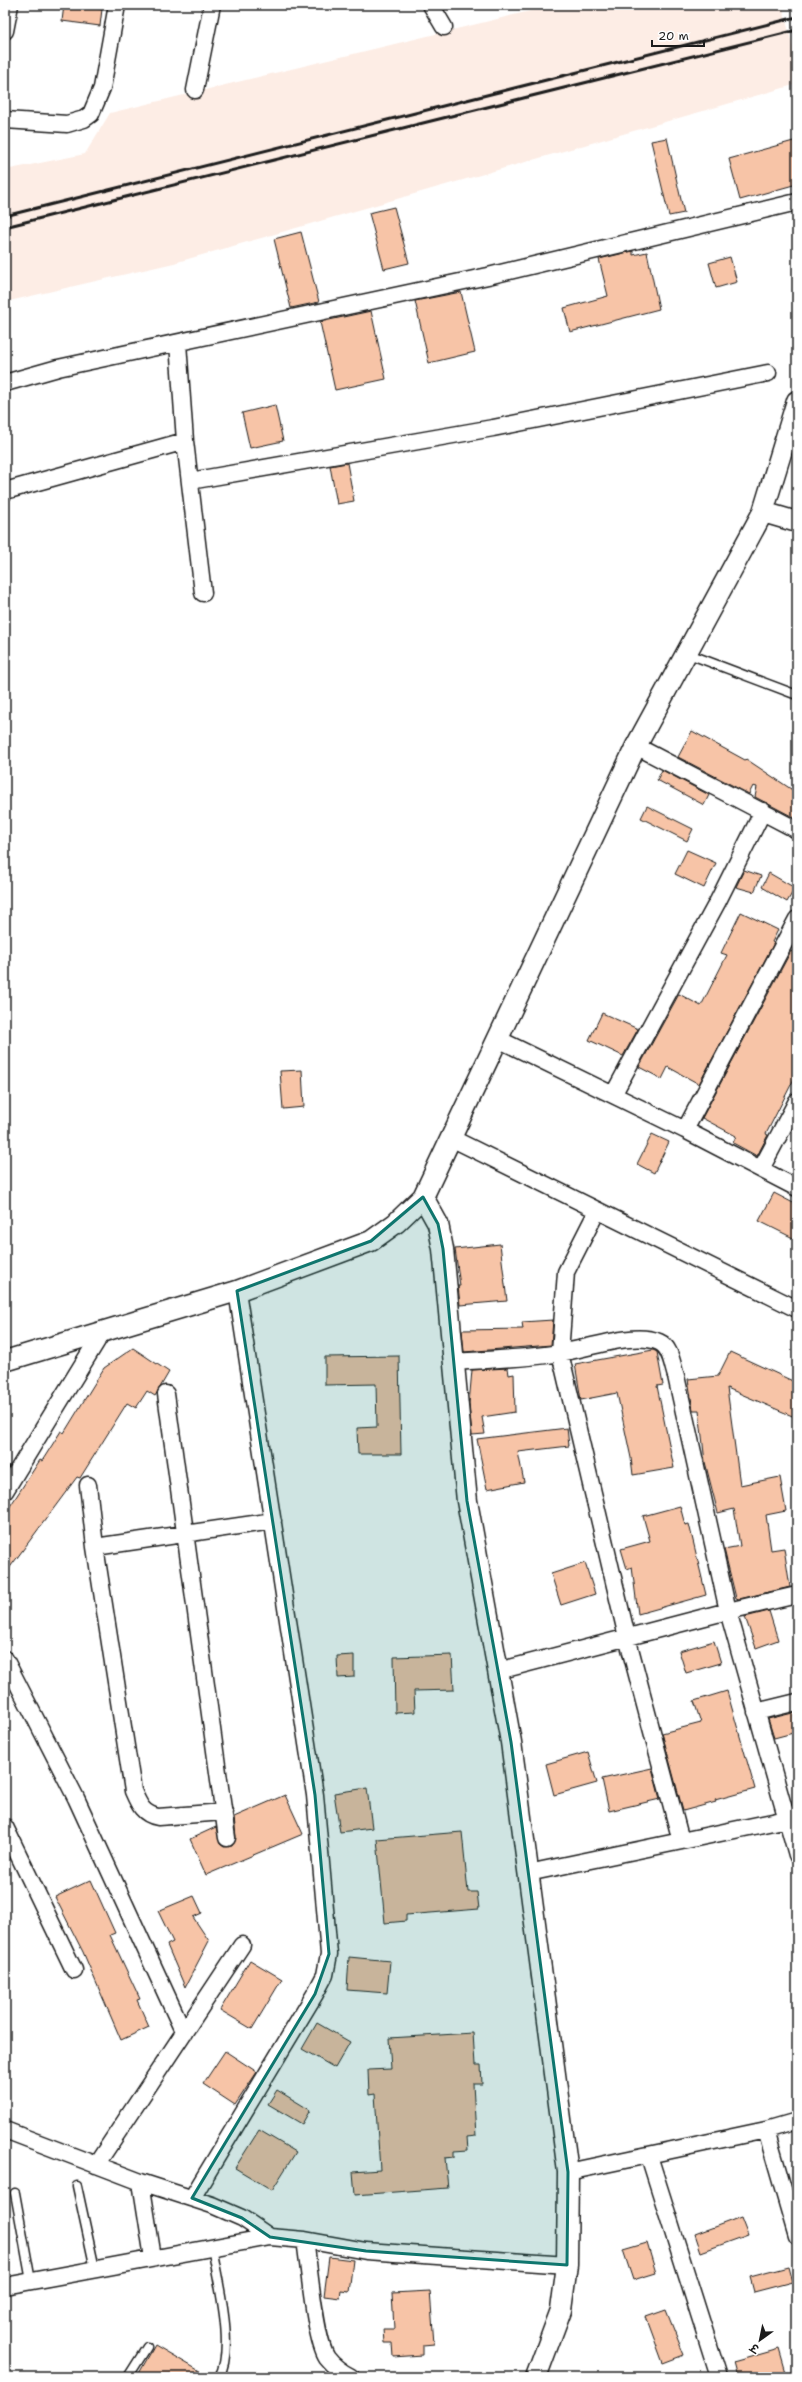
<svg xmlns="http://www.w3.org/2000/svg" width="802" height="2382" font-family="'Shantell Sans','Playpen Sans Deva',sans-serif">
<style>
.built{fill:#fdede5}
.building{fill:#f7c4a7;stroke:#1c1c1c}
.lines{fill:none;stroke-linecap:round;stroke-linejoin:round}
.service-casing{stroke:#1c1c1c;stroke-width:11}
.minor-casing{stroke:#1c1c1c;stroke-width:19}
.tertiary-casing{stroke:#1c1c1c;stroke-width:23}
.service{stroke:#fff;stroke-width:8}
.minor{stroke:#fff;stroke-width:16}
.tertiary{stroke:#fff;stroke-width:20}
.rail{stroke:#1c1c1c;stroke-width:3}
.marked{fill:#0f766e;fill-opacity:0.2;stroke:#0f766e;stroke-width:3;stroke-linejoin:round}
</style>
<rect width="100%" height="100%" fill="#fff"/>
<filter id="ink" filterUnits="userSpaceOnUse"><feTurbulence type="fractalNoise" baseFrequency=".025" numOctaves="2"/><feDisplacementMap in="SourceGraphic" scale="8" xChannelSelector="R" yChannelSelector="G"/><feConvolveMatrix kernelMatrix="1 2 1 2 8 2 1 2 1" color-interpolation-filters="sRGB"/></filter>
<g filter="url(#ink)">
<!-- built -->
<path class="built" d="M555,5H782L797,63V84L174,263L5,302V170L85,154L110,113Z"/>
<!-- building -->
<path class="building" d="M64,5L102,9L100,26L62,21Z
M667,138L684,213L669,216L651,141Z
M797,140V184L740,200L729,159Z
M394,207L409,263L384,269L369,213Z
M301,232L319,302L291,308L274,239Z
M633,251V255L647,252L659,309L570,332L564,308L608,296L599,259Z
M730,257L737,282L716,288L709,263Z
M461,292L475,352L429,363L415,301Z
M371,311L386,379L335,390L320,322Z
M275,405L283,441L250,448L242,413Z
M347,463L354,501L337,504L330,466Z
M692,731L745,760L746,759L797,793V819L755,797L757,787L753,786L749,794L678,757Z
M662,770L709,795L704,805L657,780Z
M647,806L693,829L687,841L641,818Z
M687,850L716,863L704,888L675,874Z
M744,870L761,876L754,892L736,887Z
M769,873L795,888L787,902L762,887Z
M741,912L778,930L772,942L774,943L699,1084L668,1067L662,1079L639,1067L679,994L701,1006L727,955L721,953Z
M791,951L797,954V1073L766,1134L768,1135L757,1156L733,1143L736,1136L702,1118Z
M602,1013L638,1029L623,1056L589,1040Z
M302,1070L304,1107L283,1109L280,1071Z
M652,1134L669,1142L654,1173L637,1164Z
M774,1193L797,1205V1240L759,1221Z
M500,1244L507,1301L460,1305L458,1286H460L455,1249Z
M553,1320L551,1345L464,1352L462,1330L523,1329L522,1322Z
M133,1348L169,1372L155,1396L147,1391L136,1408L127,1403L80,1478L77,1477L5,1574V1514L40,1460L42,1461L61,1431L64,1433L104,1368Z
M653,1350L657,1352L663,1385L657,1386L674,1468L633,1475L631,1458L617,1393L581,1400L575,1364Z
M730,1352L797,1383V1418L727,1388L740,1485L780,1477L786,1511L766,1515L771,1550L784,1548L790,1587L739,1599L736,1598L724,1549L740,1546L734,1509L718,1513L705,1462L699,1410H693L688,1379L718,1376Z
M399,1356L401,1454H358L357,1428L377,1427L376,1384L325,1385V1357Z
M508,1368L509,1375L514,1374L515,1412L482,1417L485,1434L472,1435L469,1404L472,1370Z
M567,1428L569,1446L518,1452L524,1482L487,1489L477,1439Z
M680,1506L685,1525L689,1524L706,1595L638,1614L632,1567L627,1569L621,1549L650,1541L643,1516Z
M585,1563L595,1594L561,1605L551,1574Z
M769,1611L778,1640L756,1648L745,1617Z
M714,1641L721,1663L686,1673L679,1651Z
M354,1655V1677L338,1678L337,1656Z
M452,1655L454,1690L414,1691L415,1712L395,1713L394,1657Z
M727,1691L755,1789L715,1800L716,1802L683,1811L662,1733L701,1723L694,1701Z
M797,1712V1732L774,1738L768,1719Z
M588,1752L597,1783L554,1795L546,1764Z
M652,1768L660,1799L609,1811L602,1779Z
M367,1788L372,1828L340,1832L334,1793Z
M285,1795L303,1834L206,1875L190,1839L216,1827L220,1844L224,1847L232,1846L236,1837L234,1817Z
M462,1832L468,1892H477L479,1909L406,1915V1921L385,1923L377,1839Z
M91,1880L115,1933L110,1935L140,1999L137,2000L149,2027L121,2040L83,1952L55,1897Z
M194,1896L202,1913L193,1917L209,1941L185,1987L167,1945L173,1942L158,1911Z
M349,1957L390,1961L387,1993L347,1990Z
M250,1960L282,1979L252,2029L220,2010Z
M317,2023L350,2042L335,2068L302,2049Z
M473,2033L475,2065H481L482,2084H473L476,2136L467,2137L468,2150L454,2151V2157L445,2158L448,2188L355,2195L353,2172L380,2170L375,2094L369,2095L368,2070L391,2069L389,2038Z
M225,2051L257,2072L235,2105L203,2084Z
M277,2090L310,2110L302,2124L268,2104Z
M259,2130L296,2152L272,2190L235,2168Z
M741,2217L748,2235L701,2252L695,2234Z
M647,2243L656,2273L633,2280L623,2250Z
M329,2257L353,2260L349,2292L341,2291L340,2298L324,2296Z
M788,2267L792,2282L754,2292L750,2277Z
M430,2291L434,2344L423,2345V2355L393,2357L392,2343H384L383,2329H394L392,2293Z
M666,2310L684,2355L663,2363L646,2317Z
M155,2345L210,2377H137Z
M779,2349L787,2377H737L733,2362Z"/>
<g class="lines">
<defs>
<path id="service" d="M686,653L797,695
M77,2186L95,2269
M15,2193L31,2281
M212,2246C217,2280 236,2347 219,2377
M128,2377L147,2347"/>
<path id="minor" d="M431,5L444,27
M5,31L10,5
M195,90L212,5
M5,120L67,124L84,119L91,114L102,88L117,5
M178,343L185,441L203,593
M5,383L58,368L488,276L797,202
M190,481L493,428L768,373
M5,491L185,441
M636,746L797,830
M498,1039L685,1130L797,1188
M613,1095L718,901L763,811
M685,1130L797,919
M451,1138L797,1309
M761,1169L797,1101
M597,1211L566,1272L560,1353L627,1637L681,1841
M454,1362C489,1359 526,1359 560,1353C587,1349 634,1331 659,1342C671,1347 672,1365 676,1376L728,1611L797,1855
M166,1394L227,1838
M88,1485L95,1547L133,1791C139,1805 143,1814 158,1817L224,1812
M5,1491L103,1331
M95,1547L273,1521
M5,1659L76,1798L184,2033
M498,1671L728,1611L797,1595
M756,1712L797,1702
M5,1827L74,1970
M528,1873L787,1819L797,1813
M5,2130L141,2182L212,2205L242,2218L270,2237
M766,2130L797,2237
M649,2156L719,2377
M96,2165L242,1945
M568,2172L766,2130L797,2121
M141,2182L153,2258
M192,2198L315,1994L325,1975L329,1954L315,1795L237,1291
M305,2240C309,2265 315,2340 327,2358C334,2367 341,2372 351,2377
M5,2286L270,2237L305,2240L366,2251L567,2265"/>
<path id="tertiary" d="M763,512L797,522
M423,1197L438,1224L443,1249L467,1501L511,1742L568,2172L567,2265L561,2310L536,2377
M5,1361L237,1291L371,1241L396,1223L423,1197L636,746L763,512L797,401"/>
</defs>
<!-- service casing -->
<use href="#service" class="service-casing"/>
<!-- minor casing -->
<use href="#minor" class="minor-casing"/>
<!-- tertiary casing -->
<use href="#tertiary" class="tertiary-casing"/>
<!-- service -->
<use href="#service" class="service"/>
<!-- minor -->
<use href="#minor" class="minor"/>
<!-- tertiary -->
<use href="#tertiary" class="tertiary"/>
<!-- rail -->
<path class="rail" d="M5,216L797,17
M5,227L797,30"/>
</g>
</g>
<!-- marked area -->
<path class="marked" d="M423,1197L438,1224L443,1249L467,1501L511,1742L568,2172L567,2265L366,2251L270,2237L242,2218L192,2198L315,1994L329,1954L315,1795L237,1291L371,1241Z"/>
<!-- margin -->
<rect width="802" height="2382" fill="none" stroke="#fff" stroke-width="20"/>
<rect x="10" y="10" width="782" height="2362" fill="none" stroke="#1c1c1c" stroke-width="1.5" filter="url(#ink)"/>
<!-- north arrow -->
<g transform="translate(760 2340) rotate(213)" stroke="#ffffff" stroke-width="3" paint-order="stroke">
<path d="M0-3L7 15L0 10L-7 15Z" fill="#1c1c1c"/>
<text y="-6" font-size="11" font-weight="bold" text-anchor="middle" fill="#1c1c1c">उ</text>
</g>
<!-- scale -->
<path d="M652 40v6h52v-6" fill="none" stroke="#1c1c1c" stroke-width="2"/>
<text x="658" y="40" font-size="12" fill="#1c1c1c" stroke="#ffffff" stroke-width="3" paint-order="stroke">20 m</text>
</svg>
